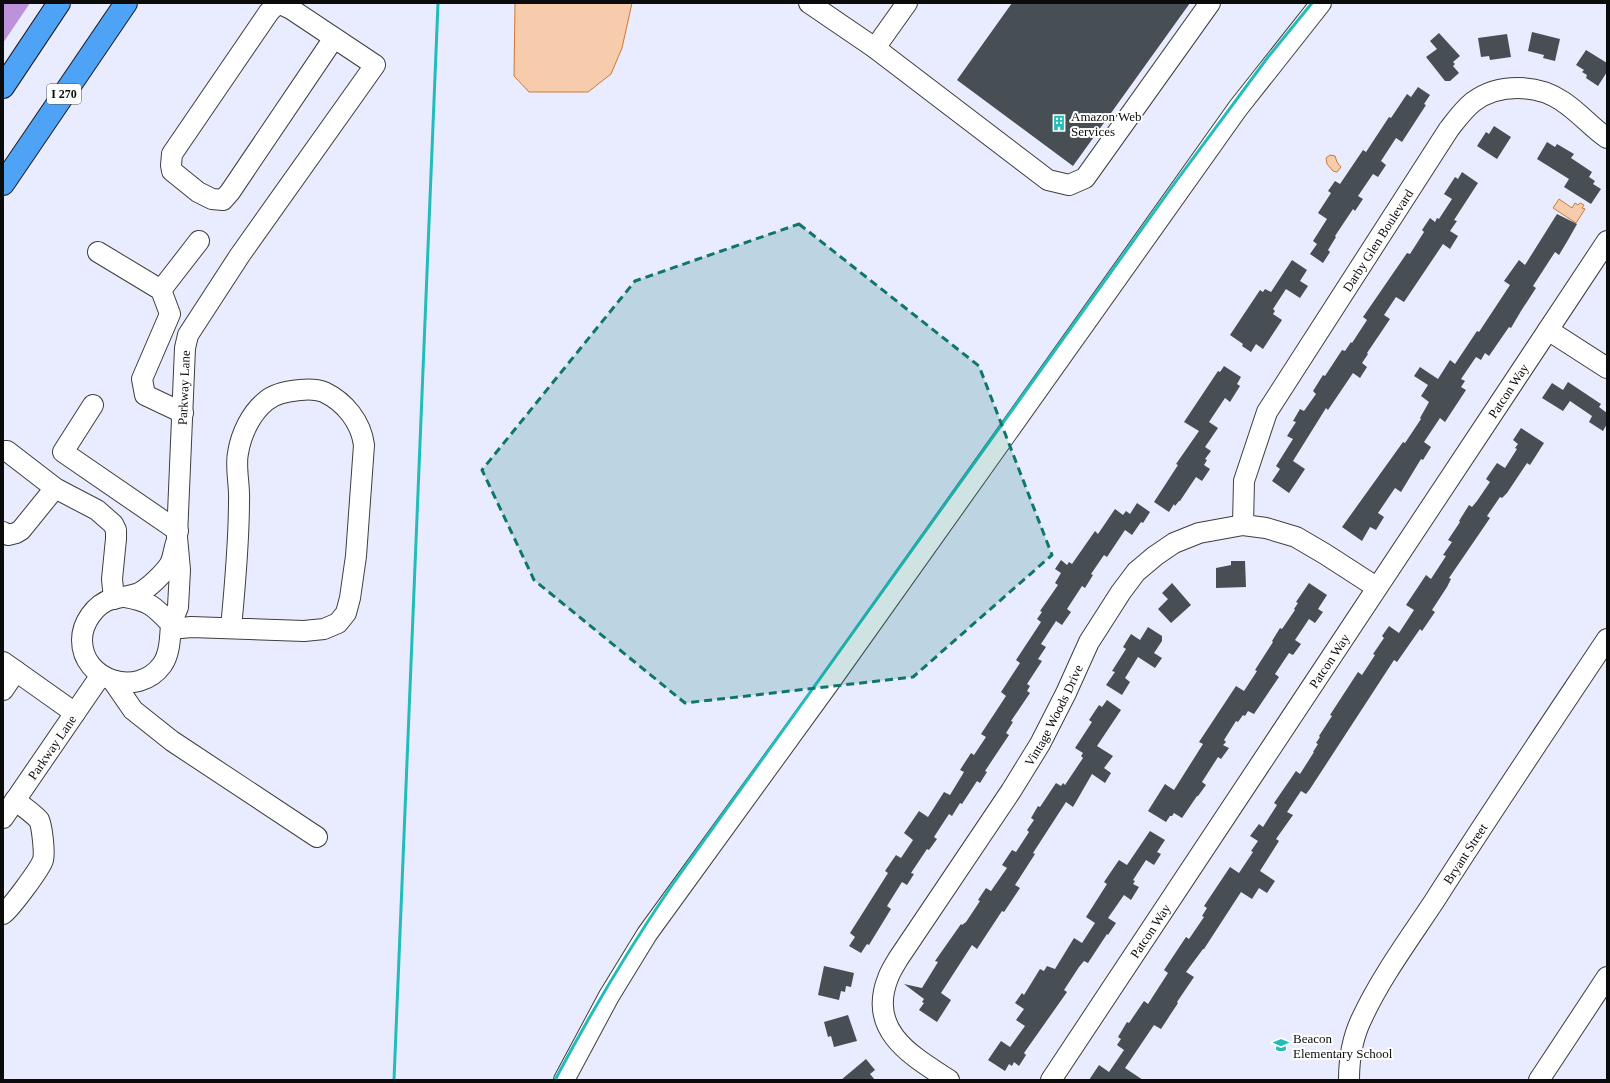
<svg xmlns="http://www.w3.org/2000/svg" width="1610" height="1083" font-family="'Times New Roman',serif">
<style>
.forest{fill:#bc92da}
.water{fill:#f7ccad;stroke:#cf7833}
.building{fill:#474e54}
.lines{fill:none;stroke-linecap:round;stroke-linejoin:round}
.minor-casing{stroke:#3e3e3e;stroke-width:22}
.highway-casing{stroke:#1c1c1c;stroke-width:24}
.minor{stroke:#fff;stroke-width:20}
.highway{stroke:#4fa3f6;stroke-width:22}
.rail{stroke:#22bcbb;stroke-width:3}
.marked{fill:#0f766e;fill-opacity:0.2;stroke:#0f766e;stroke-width:3;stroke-dasharray:8 5;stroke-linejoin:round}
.labels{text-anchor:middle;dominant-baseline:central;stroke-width:4;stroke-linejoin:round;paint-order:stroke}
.shield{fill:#fff;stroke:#545454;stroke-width:1}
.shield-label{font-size:12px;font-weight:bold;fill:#0b0b0b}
.poi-label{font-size:13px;fill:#0b0b0b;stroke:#fff;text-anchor:start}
.street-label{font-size:13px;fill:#0b0b0b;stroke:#fff}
</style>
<rect width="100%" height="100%" fill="#e9ecff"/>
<!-- forest -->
<path class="forest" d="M3,3H30L3,43Z"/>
<!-- water -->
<path class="water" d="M515,3H632L622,48L611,74L588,92H529L514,76Z
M1330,155L1335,156L1337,162L1341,167L1337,172L1333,171L1327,164L1326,158Z
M1559,199L1572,208L1575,203L1578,205L1580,203L1584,205L1582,208L1585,209L1576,223L1553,208Z"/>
<!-- building -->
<path class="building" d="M1012,3H1190L1073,166L957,80Z
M1532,32L1560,39L1555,61L1543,58L1544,55L1528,51Z
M1439,33L1460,56L1453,62L1455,64L1453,66L1459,73L1450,81H1445L1426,57L1437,49L1430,41Z
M1507,34L1511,57L1490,60L1489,56L1481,57L1478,38Z
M1586,50L1607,63V72L1598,86L1586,78L1587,75L1582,72L1584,70L1576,65Z
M1418,87L1430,95L1424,104L1426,105L1402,142L1396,138L1381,161L1386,165L1378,177L1373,174L1358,196L1363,199L1355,211L1353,209L1335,236L1336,237L1328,250L1330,252L1323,263L1310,254L1317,244L1313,241L1327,219L1318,213L1331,193L1328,191L1335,181L1340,184L1363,150L1366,152L1389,117L1391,118L1407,94L1411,97Z
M1494,126L1511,137L1497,159L1477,146L1486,132L1489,134Z
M1547,142L1555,147L1557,144L1574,154L1571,158L1592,172L1589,177L1595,181L1593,184L1601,189L1591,204L1564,187L1569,179L1537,159Z
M1462,172L1478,183L1454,220L1457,221L1450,231L1458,236L1450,249L1443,244L1404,302L1396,297L1384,315L1390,319L1367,353L1368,354L1362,363L1367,367L1360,378L1353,373L1328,410L1326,408L1293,461L1305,469L1289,493L1272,481L1280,469L1276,466L1293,439L1287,436L1296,422L1293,421L1300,409L1304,411L1316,394L1313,391L1323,375L1325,376L1342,350L1345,351L1351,342L1352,343L1367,320L1363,317L1407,253L1410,254L1424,232L1422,230L1430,218L1435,222L1437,218L1439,219L1452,199L1444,194L1455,177L1458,179Z
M1557,214L1577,224L1568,240L1559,255L1555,252L1533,286L1536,288L1521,311L1511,328L1509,327L1489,356L1485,353L1481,360L1476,357L1461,379L1465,381L1461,387L1466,390L1445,422L1440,418L1424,442L1431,447L1423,460L1421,459L1401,492L1395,488L1378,513L1384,517L1376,530L1370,527L1362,541L1342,527L1403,442L1405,443L1421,419L1420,418L1429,402L1421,396L1428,385L1414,376L1420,367L1438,379L1450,360L1455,364L1477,331L1479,332L1510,285L1504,281L1519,260L1525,265Z
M1292,260L1307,270L1300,281L1308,286L1300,298L1286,289L1273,309L1275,311L1273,314L1282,320L1263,349L1256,344L1251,352L1242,346L1243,344L1230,335L1260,290L1263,292L1265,289L1271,292Z
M1224,366L1241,377L1237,384L1240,386L1230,402L1225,398L1209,422L1218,428L1205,447L1211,451L1205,459L1207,460L1204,465L1210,469L1202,481L1196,477L1180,501H1179L1175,506L1174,504L1169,512L1154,502L1178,465L1176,464L1199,431L1184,422L1218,371L1220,372Z
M1568,382L1601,404L1599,407L1607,413V424L1603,431L1589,422L1592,416L1570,401L1563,411L1542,398L1552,383L1563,390Z
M1521,428L1544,443L1530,465L1527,463L1507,493L1502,498L1500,497L1487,516L1490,518L1449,578L1451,579L1447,587L1432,610L1435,612L1422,631L1420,629L1397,662L1394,660L1310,789L1306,794L1301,791L1287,812L1293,815L1276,839L1279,841L1260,871L1275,881L1267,893L1259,888L1252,899L1241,892L1204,949H1203L1186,972L1194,977L1177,1002L1178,1003L1161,1029L1154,1025L1125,1068L1143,1080H1089L1099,1065L1109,1072L1124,1050L1117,1045L1121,1039L1118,1037L1127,1022L1129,1023L1144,1001L1148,1004L1168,973L1164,970L1186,937L1189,939L1204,917L1202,916L1207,908L1204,906L1230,867L1239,873L1253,852L1251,851L1258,841L1250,836L1259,824L1263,827L1277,805L1274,803L1296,771L1300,774L1314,752H1313L1318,744L1316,743L1320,737L1319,736L1332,716L1330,715L1358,672L1362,675L1375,655L1373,654L1384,638L1382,636L1389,626L1399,633L1414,610L1406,605L1426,575L1431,579L1446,556L1443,555L1452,542L1448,540L1460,522L1459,521L1469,505L1472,507L1477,501L1490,482L1486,479L1497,463L1505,468L1517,449L1515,448L1518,444L1513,440Z
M1137,503L1150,512L1143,523L1141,522L1132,535L1125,530L1107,557L1104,555L1091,574L1093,575L1085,588L1082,586L1067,609L1071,612L1062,625L1056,621L1041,644L1046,647L1038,659L1042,661L1027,684L1030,686L1027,691L1030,693L1011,721L1013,722L1006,733L1009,735L985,771L987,772L980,783L977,781L962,804L960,803L952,816L949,814L934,837L937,839L929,850L927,849L911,873L914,874L907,885L902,882L887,906L891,909L869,945L867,944L861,953L849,946L855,937L850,933L888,873L885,871L896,855L901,858L913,840L904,833L919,811L928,817L944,792L950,795L964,772L960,770L971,753L974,755L986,737L981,734L1006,696L1001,692L1020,663L1016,660L1041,622L1037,619L1042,612L1040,611L1058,585L1055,583L1061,573L1055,569L1061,560L1067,565L1069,562L1072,564L1095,531L1098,534L1115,509L1123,515L1126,511L1130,514Z
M1231,561H1245L1246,587L1216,588V568L1231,565Z
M1172,583L1191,605L1171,623L1158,609L1168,599L1162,593Z
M1309,583L1327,595L1318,609L1323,612L1315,623L1309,619L1295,640L1301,644L1293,655L1289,653L1275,674L1279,677L1254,714L1248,711L1245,716L1243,715L1238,722L1236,721L1224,740L1226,742L1223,745L1229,748L1221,759L1218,757L1202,782L1206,785L1198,796H1197L1182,818L1174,813L1172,816H1170L1166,822L1148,811L1165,784L1174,790L1203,744L1199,742L1236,686L1244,691L1257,671L1255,670L1273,642L1272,641L1280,628L1282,629L1295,610L1294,609L1298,603L1296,602Z
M1148,627L1162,636V641L1154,653L1162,658L1155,668L1138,657L1125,678L1130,682L1122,695L1106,685L1115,672L1112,671L1126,649L1123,647L1131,634L1140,640Z
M1107,700L1121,710L1097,746L1113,756L1104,768L1111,773L1105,783L1092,774L1073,807L1066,802L1033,853L1035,854L1015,885L1020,888L1004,912L1002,911L977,949L972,945L941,993L951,1000L937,1022L919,1010L924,1003L922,1002L924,999L904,984L922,988L938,962L935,961L961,924L962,925L966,922L980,901L978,900L986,888L991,891L1007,868L1002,865L1012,850L1016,852L1029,832L1027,830L1034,820L1031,818L1038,806L1040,807L1056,783L1061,786L1063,783L1065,785L1083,758L1081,756L1083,753L1075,748L1092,722L1089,720L1099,705L1102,707Z
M1150,831L1165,840L1157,852L1161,854L1154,865L1146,860L1133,880L1135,881L1133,884L1139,887L1131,900L1124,895L1108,918L1116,923L1108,935L1107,934L1088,963L1084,961L1079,967L1064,990L1067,992L1024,1053L1026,1055L1019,1066L1014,1062L1012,1066L1009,1064L1005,1071L988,1060L1001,1041L1010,1047L1025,1026L1016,1020L1024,1009L1015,1003L1022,993L1024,995L1040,969L1044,971L1047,966L1055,969L1074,938L1082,943L1095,923L1086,917L1107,884L1104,882L1119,860L1127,865Z
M824,966L854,973L851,987L846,986L845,992L841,991L839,1000L818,995Z
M848,1015L857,1041L834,1047L831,1036L828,1037L824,1022Z
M866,1059L875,1070L870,1074L875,1080H841Z"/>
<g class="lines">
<defs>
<g id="minor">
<path d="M809,3L875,48L907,3"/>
<path d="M875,48L1048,180L1069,185L1085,178L1210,3"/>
<path d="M98,252L161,290L170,314L142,379L145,395L183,413"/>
<path d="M161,290L199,241"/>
<path d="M1548,330L1607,368"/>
<path d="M93,405L63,452L178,531"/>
<path d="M3,451H7L55,488L97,510L113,524L116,530V539L112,579L114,599"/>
<path id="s1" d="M1243,525L1244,481L1267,412L1449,129C1456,120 1464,109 1473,102C1498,83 1537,84 1562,101C1579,112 1591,127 1607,138"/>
<path d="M3,532L8,535L16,533L21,530L55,488"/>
<path d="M124,597C149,601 154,606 171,624C170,638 170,654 162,665C138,698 82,681 82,640C82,623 95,604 112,599C121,597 131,596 139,593C149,588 164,573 170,564C173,558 174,549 176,543"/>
<path id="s2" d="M171,624L178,607L180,570L177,537L185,348L188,335L240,255L375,65L291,9L278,3L269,12L172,154L171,165L172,171L198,192L212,199L223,200L230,192L334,38"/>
<path d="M171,629L191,627L304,631L324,629L338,623L346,613L350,598L356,556L364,445C361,422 345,402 324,392C316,389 308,389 300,390C289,391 275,393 266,401C251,413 241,434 238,453C235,467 240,486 239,501C239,544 235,586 231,628"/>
<path d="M3,662L75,713"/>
<path d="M113,681L133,710L172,741L317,837"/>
<path d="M3,690L16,671"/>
<path id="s3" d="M3,818L101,675"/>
<path d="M3,914C11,908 40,869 43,860C45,853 42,826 39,820C34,814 22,806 15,800"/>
<path d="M564,1080L609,996L647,934L827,686L1238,108L1321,3"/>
<path id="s4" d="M949,1080C912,1056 867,1031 888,978C890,972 894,966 898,959L1011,791L1040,744L1066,693L1089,642L1121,592L1136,572L1155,556L1174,543L1199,533L1243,525L1266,528L1296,537L1325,554L1376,587"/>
<path id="s5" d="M1051,1080L1607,241"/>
<path id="s6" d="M1349,1080C1349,1058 1352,1038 1362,1018C1381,977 1410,938 1435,900C1491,812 1549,726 1607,639"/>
<path d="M1539,1080L1607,977"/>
</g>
<path id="highway" d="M3,87L59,3
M3,184L126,3"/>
</defs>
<!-- minor casing -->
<use href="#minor" class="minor-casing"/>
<!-- highway casing -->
<use href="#highway" class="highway-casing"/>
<!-- minor -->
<use href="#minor" class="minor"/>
<!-- highway -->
<use href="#highway" class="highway"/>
<!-- rail -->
<path class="rail" d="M394,1080L438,3
M555,1080C590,1014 628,950 670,888L1174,184L1268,57L1312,3"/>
</g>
<!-- marked area -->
<path class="marked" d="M799,224L979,366L1052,555L913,677L685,703L534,580L482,470L635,281Z"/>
<!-- icons -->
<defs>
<symbol id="building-bare" viewBox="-9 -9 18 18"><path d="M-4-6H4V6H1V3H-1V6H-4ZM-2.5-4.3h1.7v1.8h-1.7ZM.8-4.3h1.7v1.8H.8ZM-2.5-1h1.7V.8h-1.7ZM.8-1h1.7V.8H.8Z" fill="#22bcbb" stroke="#fff" stroke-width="2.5" paint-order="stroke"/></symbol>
<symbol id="school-bare" viewBox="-9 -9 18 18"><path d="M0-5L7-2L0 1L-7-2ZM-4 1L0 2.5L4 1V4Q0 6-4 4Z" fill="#22bcbb" stroke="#fff" stroke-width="2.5" paint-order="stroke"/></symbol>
</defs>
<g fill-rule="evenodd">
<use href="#building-bare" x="1048" y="112" width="22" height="22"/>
<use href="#school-bare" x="1270" y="1034" width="22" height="22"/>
</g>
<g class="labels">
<!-- shield labels -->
<rect class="shield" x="47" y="84" width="34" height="20" rx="3"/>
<g class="shield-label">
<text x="64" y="94">I 270</text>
</g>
<!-- poi labels -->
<g class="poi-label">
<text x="1071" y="116">Amazon Web<tspan x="1071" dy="15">Services</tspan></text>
<text x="1293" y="1038">Beacon<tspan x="1293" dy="15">Elementary School</tspan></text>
</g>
<!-- street labels -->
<g class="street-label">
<text stroke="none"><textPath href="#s1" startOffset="321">Darby Glen Boulevard</textPath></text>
<text stroke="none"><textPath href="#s2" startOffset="238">Parkway Lane</textPath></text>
<text stroke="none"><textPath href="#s5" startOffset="827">Patcon Way</textPath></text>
<text stroke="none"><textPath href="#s5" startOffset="503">Patcon Way</textPath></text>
<text stroke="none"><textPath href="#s4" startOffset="443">Vintage Woods Drive</textPath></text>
<text stroke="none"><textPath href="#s3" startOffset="86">Parkway Lane</textPath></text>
<text stroke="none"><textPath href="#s6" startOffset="258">Bryant Street</textPath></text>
<text stroke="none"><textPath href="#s5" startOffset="179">Patcon Way</textPath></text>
</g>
</g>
<!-- border -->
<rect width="1610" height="1083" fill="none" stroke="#0b0b0b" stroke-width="8"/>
</svg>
